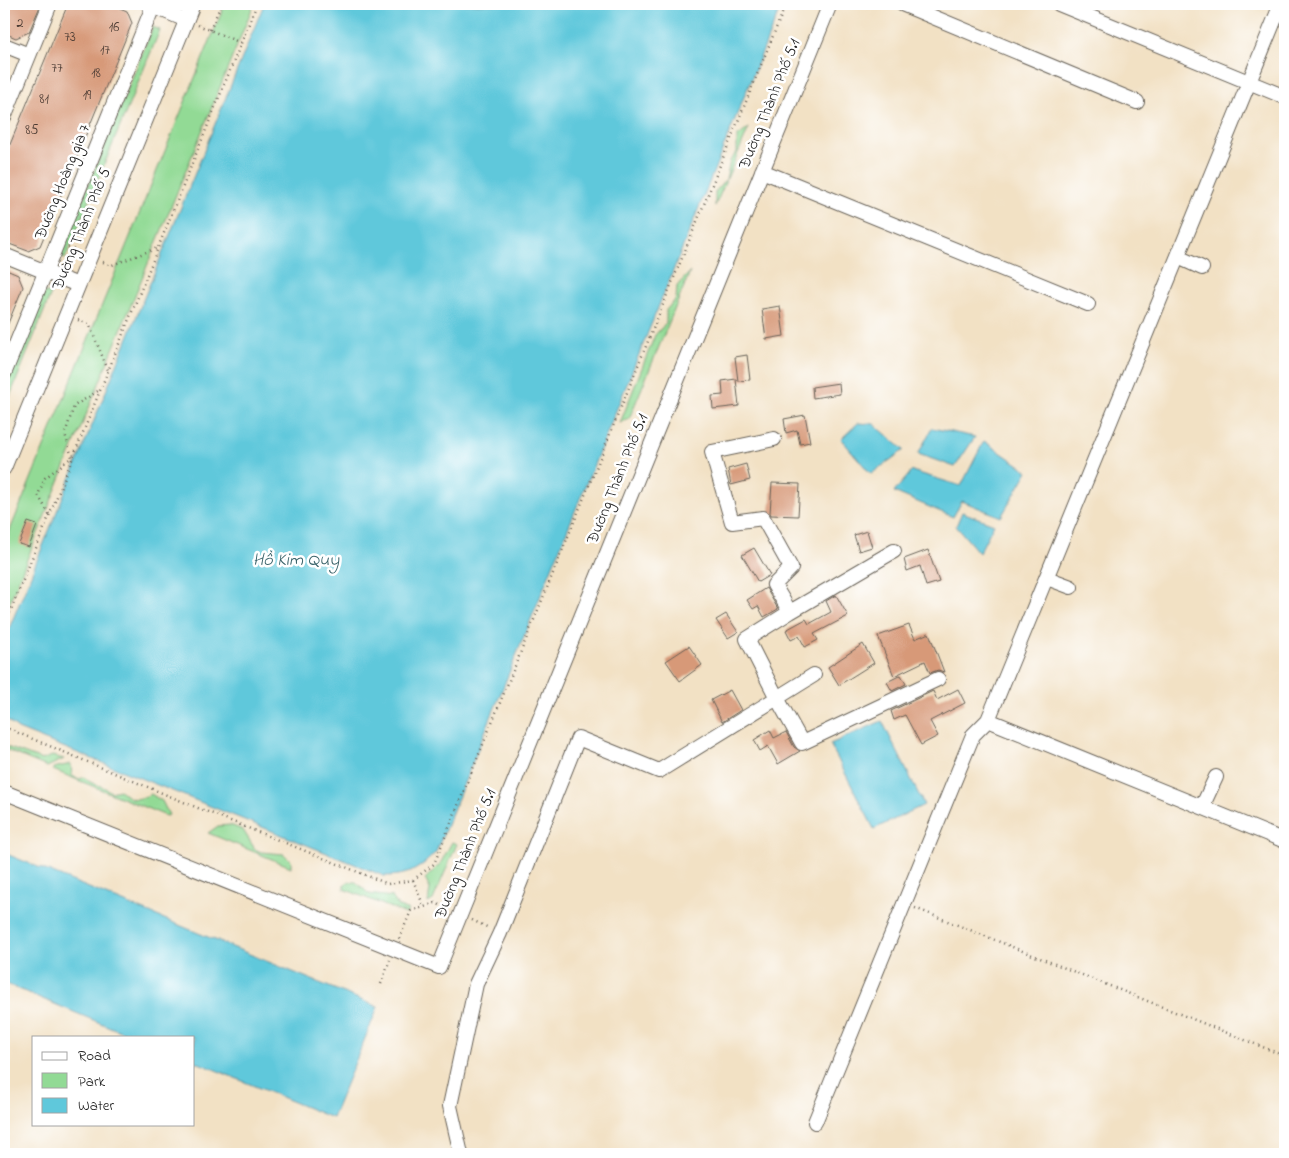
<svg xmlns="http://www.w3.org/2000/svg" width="1289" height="1158" font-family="'Indie Flower',sans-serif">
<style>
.green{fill:#92da95;stroke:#577b58}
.water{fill:#5fc8db;stroke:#3e727c}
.building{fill:#d79978}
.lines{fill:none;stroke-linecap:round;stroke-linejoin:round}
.minor-casing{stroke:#676157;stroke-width:16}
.path{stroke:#676157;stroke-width:2.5;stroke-dasharray:1 4;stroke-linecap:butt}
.minor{stroke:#fff;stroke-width:14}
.labels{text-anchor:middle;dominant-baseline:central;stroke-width:5;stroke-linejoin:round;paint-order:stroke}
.number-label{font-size:14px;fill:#4b3b33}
.street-label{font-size:16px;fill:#1c1c1c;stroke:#fff}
.water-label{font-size:18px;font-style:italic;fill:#376168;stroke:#fff}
</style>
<rect width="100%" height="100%" fill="#fff"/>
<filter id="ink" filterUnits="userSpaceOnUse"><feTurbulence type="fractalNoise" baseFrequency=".02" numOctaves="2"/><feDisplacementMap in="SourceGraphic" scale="10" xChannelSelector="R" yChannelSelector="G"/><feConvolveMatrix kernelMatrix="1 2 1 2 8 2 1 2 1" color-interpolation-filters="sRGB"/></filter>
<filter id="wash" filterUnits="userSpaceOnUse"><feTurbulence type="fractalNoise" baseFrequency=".0096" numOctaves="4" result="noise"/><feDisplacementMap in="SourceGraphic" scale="20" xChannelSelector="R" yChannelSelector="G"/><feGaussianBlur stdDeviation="1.12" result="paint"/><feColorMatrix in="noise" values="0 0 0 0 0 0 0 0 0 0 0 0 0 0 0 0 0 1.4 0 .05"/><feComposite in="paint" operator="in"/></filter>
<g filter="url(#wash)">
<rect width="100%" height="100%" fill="#f2e1c4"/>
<!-- green -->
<path class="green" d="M225,4H254L4,616V545Z
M153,27L160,30L65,259L59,256Z
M749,128L715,206V192L726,179L730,161L737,152V137Z
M690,272L629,419L620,423L655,335L666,323V310L676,299L677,286Z
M44,292L51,294L4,411V390Z
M4,746L42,760L52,756L64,759L47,767L4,749Z
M71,764L72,776L80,779L84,777C94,787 100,783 111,792L120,790C132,802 137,800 151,794L162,801L169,815L166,816L53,770V768Z
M230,825L243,830L255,849L261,852L284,854L291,861V867L208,833L218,826Z
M452,842L457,844L433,900L428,903L430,889L425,879L440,864Z
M348,882H356L369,894L392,897L399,907L408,910L406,914L344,889V885Z"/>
<!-- water -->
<path class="water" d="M264,4H782L436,852C420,869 409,876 384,876L18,729L4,718V641Z
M858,423L874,424L904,450L871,474L841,439Z
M932,428L975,437L955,467L918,454Z
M984,441L1028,471L1001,517L962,501L953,517L894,492L912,471L961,486Z
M962,512L994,524L979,553L956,526Z
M882,721L924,805L874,829L830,744Z
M4,853L378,1007L332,1118L194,1061V1037H134L4,983Z"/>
<g id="blocks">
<!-- building -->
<path class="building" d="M4,4H41L29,32L16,38L4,33Z
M68,4H110L127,11L132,23L40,246L28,251L4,242V159Z
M4,269L18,275L23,287L4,333Z
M780,306L784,336L766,339L762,309Z
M747,355L750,380L738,381L735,357Z
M736,379L739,406L713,409L712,396L723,395L722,381Z
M839,383L840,394L813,398L812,387Z
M805,415L810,442L800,444L797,430L786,433L784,419Z
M746,464L750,480L731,485L728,469Z
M772,483L800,484L798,516L771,515L770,513Z
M28,522L37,525L29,547L19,544Z
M867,531L872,547L859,551L854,535Z
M754,548L770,575L758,582L742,555Z
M928,550L939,582L926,586L920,566L907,571L904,559Z
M766,588L778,609L764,617L758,606L753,609L747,600Z
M836,595L848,616L814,634L818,640L805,647L799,636L791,640L786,630L806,619L809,624L831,612L826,601Z
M726,614L738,632L728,638L716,620Z
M909,625L915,639L929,633L944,672L938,670L930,673L925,661L894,676L878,636Z
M863,644L874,663L839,685L828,667Z
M689,646L702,665L680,681L666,661Z
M901,675L906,684L892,691L887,682Z
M958,689L965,703L930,721L938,736L921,745L905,715L894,720L891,711L933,691L937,700Z
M730,690L741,710L722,722L711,700Z
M770,730L774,738L786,732L794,747L800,751L778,764L768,746L760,751L754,740Z"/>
</g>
</g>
<g filter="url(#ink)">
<use href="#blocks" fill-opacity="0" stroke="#676157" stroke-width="1"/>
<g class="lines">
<defs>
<path id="minor" d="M148,4L186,20
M902,4L1137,102
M1059,4L1285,97
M4,45L29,55
M4,117L50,4
M762,171L1088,304
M4,255L78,285
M1178,257L1202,268
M4,374L154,4
M4,468L193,4
M1047,578L1071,587
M790,612L894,551
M814,675L777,698L802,743L938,679
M988,720L1285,841
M4,792L439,967L830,4
M1202,807L1216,777
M815,1122L973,735L988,720L1281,4
M461,1154L450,1106L476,984L500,933L578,738L659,771L777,698L747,639L790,612L774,585L791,568L763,518L732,522L712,452L774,439"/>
</defs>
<!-- minor casing -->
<use href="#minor" class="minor-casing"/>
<!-- path -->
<path class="path" d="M198,25L241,43
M210,30L220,7L227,4
M68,247L79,252
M103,262L112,265L157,248
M78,320L89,324L108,370
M49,514L38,495L45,478L72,457L65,434L74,406L98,391
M4,627L257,4
M4,727L198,808L388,884L413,880L434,864L786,4
M413,880L424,907L435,903L449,909
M915,908L1285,1056
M472,920L489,928
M399,939L411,911L424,907
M381,984L390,960"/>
<!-- minor -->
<use href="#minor" class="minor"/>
</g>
</g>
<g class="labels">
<!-- number labels -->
<g class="number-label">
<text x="20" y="23">2</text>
<text x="114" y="27">16</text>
<text x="70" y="37">73</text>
<text x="105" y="50">17</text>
<text x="57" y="68">77</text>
<text x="96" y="73">18</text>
<text x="87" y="95">19</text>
<text x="44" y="99">81</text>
<text x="32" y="130">85</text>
</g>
<!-- street labels -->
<g class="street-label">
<text transform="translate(770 104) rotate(-68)">Đường Thành Phố 5.1</text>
<text transform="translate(63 182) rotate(-68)">Đường Hoàng gia 7</text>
<text transform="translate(82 229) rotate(-68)">Đường Thành Phố 5</text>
<text transform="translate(618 479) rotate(-68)">Đường Thành Phố 5.1</text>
<text transform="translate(466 854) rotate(-68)">Đường Thành Phố 5.1</text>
</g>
<!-- water labels -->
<g class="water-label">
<text x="296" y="561">Hồ Kim Quy</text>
</g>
</g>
<!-- margin -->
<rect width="1289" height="1158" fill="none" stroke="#fff" stroke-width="20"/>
<!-- legend -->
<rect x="32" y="1036" width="162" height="90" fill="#ffffff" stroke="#a4a4a4"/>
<rect x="42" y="1052" width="25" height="8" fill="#ffffff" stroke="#a4a4a4"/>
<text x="78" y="1060" font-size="15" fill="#1c1c1c">Road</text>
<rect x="42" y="1073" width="25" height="15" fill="#92da95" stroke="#a4a4a4"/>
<text x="78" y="1086" font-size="15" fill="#1c1c1c">Park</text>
<rect x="42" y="1098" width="25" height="15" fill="#5fc8db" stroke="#a4a4a4"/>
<text x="78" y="1110" font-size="15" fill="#1c1c1c">Water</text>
</svg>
